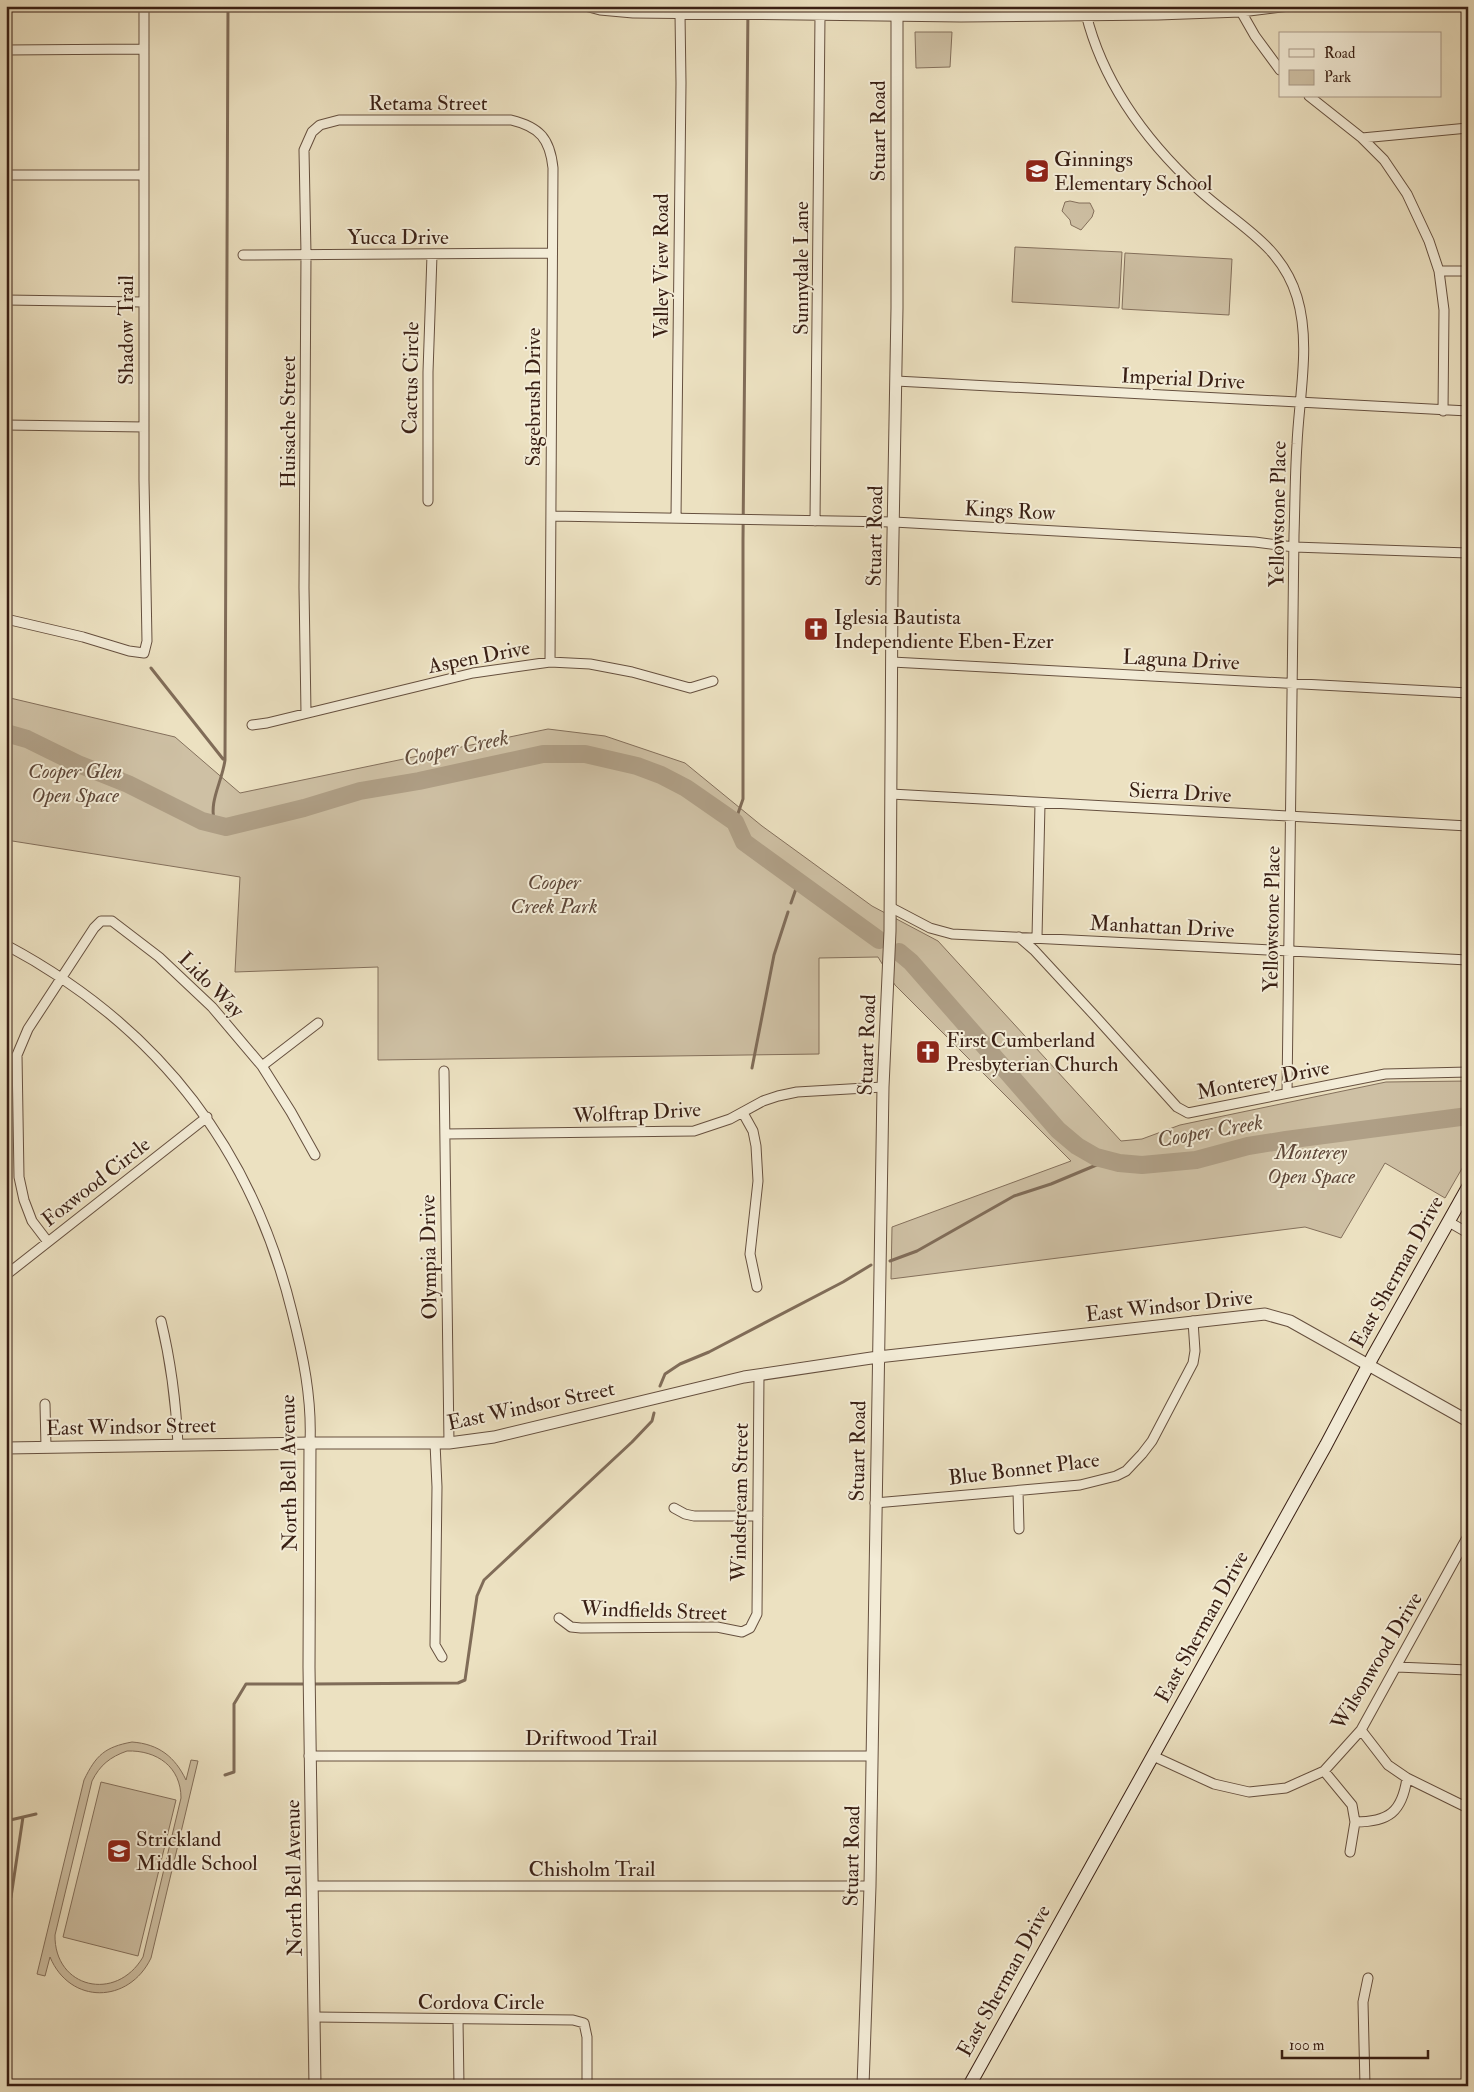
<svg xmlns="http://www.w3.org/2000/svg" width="1474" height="2092" font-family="'IM FELL Double Pica',serif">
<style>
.green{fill:#cec0a4;stroke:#84705c;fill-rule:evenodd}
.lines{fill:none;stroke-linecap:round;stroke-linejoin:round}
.stream{stroke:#806c58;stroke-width:3}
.river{stroke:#af9f86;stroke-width:18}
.minor-casing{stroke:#66503f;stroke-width:11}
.tertiary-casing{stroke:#66503f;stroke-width:13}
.secondary-casing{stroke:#391f14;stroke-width:14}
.minor{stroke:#f3ecd7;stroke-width:9}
.tertiary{stroke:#f3ecd7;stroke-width:11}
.secondary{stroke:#f3ecd7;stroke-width:12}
.labels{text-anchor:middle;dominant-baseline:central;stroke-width:4;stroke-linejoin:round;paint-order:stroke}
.street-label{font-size:21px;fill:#391f14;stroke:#f3ecd7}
.poi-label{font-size:21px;fill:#391f14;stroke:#f3ecd7;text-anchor:start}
.park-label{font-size:21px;font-style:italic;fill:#5e4738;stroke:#f3ecd7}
.water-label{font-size:22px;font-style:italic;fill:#624c3c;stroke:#f3ecd7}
</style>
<rect width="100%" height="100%" fill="#ece1c1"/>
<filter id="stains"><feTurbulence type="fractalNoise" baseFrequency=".004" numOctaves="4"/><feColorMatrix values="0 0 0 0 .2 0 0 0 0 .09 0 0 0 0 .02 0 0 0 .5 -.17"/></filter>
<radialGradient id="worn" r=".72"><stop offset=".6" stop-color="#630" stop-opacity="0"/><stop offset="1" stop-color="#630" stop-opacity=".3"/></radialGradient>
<!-- green -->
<path class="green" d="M915,32H952L950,67L916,68Z
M1070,201L1079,203H1090L1094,211L1092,217L1081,230L1071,225L1070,220L1062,211L1065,202Z
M1015,247L1122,252L1119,308L1012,302Z
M1125,253L1232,259L1229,315L1122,309Z
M6,697L175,737L240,793L548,729L605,736L685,763L762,826L872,906L938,941L1121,1141L1142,1139L1180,1125L1386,1082L1468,1081V1158L1445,1198L1385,1163L1341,1238L1305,1227L891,1279L892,1227L1071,1161L895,985L878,957L819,958V1054L378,1060V967L235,972L240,877L6,840Z
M132,1742C159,1744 175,1757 186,1780L191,1760L198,1761L151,1958C129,2004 70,2005 50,1957L45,1976L37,1974L84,1780C96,1755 105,1747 132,1742ZM127,1751C157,1750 181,1767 181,1798L143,1957C116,2003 54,1988 55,1935L92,1781C100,1765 110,1757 127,1751Z
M101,1782L176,1800L138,1956L63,1937Z"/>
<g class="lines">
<!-- stream -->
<path class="stream" d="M151,668L223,759
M735,822L743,799V540L748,6
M215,825C208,801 222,783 225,760L228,6
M791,903L798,883
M752,1068L774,955L788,912
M890,1261L917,1251L1014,1196L1051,1184L1106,1161
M660,1386L665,1374L680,1364L709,1352L843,1282L871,1265
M312,1684L458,1683L465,1680L477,1596L484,1580L632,1442L652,1421L654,1413
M225,1775L234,1772V1704L246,1684H306
M6,1821L36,1814
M6,1906L11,1897L23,1817"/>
<!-- river -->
<path class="river" d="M6,733L27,739L78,764L128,784L202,821L226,827L304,808L360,791L419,781L543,754H585L637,766L661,775L686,788L735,822L744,842L879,940
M899,952L911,962L1058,1130L1077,1146L1096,1157L1119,1163L1142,1165L1196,1160L1248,1146L1286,1140L1468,1116"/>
<defs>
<path id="minor" d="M585,6L600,10L633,13L961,17L1158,15L1241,12L1289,6
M1239,8L1255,36L1280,70
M1086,14C1103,83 1148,143 1199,190C1237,225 1281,244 1297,297C1311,343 1299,397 1297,444C1295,474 1295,505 1294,535L1287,1093
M6,50L144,49
M1309,96L1362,138L1384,160L1407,194L1429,241L1439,271L1444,310L1443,411
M1362,138L1468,128
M6,175H144
M243,255L552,253
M1439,271H1468
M6,300L143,302
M896,381L1468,411
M6,425L144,427
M428,501V372L432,255
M551,516L894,522L1255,542L1294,547L1468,553
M676,518L681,83L680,14
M815,521L820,16
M6,619L83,637L129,651L144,653L147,641L144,480V6
M892,662L1468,693
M306,713L304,588L306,254L304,150L312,132L320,125L339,120H511C540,127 550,139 553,168L550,662
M252,725L267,723L473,673L550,662L590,664L632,672L690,688L713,681
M891,794L1468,826
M890,907L930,928L952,934L1468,960
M1019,937L1034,950L1095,1016L1177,1107L1188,1113L1385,1074L1468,1072
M1037,937L1040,804
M6,945C156,1025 252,1148 292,1312C303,1355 312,1398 310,1443
M262,1066L318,1023
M444,1071L449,1443
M743,1113L753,1131L756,1146L758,1181L750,1254L757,1287
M445,1134L694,1131L730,1119L763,1101L778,1096L797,1092L883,1087
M1449,1222L1468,1233
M48,1242L32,1221L24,1200L19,1177L17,1055L28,1029L94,928L101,921H112L159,957L212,1007L262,1066L291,1112L315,1155
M6,1275L207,1117
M161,1321C171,1362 176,1402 178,1445
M45,1404L46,1447
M435,1443L437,1487L435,1645L442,1657
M1018,1491L1019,1529
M875,1503L1080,1485L1116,1476L1126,1471L1142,1454L1152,1441L1193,1363L1195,1351L1193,1321
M674,1508L685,1514L694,1516H758
M559,1618L571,1627L581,1628L717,1627L742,1632L750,1628L757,1614L759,1375
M1397,1667L1468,1670
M1361,1730L1388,1765L1407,1778L1468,1808
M309,1756H872
M1153,1756L1214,1784L1249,1792L1286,1788L1324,1771L1361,1730L1468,1536
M1324,1771L1352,1805L1355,1822L1350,1852
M1355,1822C1389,1822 1402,1812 1407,1778
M313,1886H870
M315,2017L573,2020L584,2023L587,2037V2086
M458,2020L459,2086
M1365,2086L1363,2002L1368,1978"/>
<path id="tertiary" d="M310,1443L309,1667L315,2086
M6,1448L310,1443H449L494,1437L744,1377L878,1357L1265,1314L1290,1321L1468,1421
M863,2086L870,1886L883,1087L890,931L892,592L897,308V6"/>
<path id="secondary" d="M969,2086L1326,1445L1373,1356L1468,1187"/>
</defs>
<!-- minor casing -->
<use href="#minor" class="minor-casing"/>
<!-- tertiary casing -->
<use href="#tertiary" class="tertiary-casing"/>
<!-- secondary casing -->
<use href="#secondary" class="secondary-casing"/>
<!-- minor -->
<use href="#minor" class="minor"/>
<!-- tertiary -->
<use href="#tertiary" class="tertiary"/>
<!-- secondary -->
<use href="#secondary" class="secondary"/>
</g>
<!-- icons -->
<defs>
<symbol id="school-square" viewBox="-11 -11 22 22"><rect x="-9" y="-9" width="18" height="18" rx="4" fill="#8f2418" stroke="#f3ecd7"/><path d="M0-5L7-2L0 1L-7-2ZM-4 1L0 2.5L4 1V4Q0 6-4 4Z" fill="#fff"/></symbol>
<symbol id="church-square" viewBox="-11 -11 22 22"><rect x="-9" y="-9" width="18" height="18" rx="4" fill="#8f2418" stroke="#f3ecd7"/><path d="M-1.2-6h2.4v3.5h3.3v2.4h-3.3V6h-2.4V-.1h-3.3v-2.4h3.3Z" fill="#fff"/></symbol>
</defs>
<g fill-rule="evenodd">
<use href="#school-square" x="1023" y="157" width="28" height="28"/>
<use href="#church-square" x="802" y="615" width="28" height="28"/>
<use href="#church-square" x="914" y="1038" width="28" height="28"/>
<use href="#school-square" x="105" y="1837" width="28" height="28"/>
</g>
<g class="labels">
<!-- street labels -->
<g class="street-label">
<text x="428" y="103">Retama Street</text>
<text transform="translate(878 131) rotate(-90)">Stuart Road</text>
<text x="398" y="237">Yucca Drive</text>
<text transform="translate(661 266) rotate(-90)">Valley View Road</text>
<text transform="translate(801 268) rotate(-90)">Sunnydale Lane</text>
<text transform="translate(126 330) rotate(-90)">Shadow Trail</text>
<text transform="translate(411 378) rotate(-89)">Cactus Circle</text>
<text transform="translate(1183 379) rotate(3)">Imperial Drive</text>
<text transform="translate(533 397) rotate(-90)">Sagebrush Drive</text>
<text transform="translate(288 422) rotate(-90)">Huisache Street</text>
<text transform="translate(1010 511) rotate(3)">Kings Row</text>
<text transform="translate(1278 514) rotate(-89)">Yellowstone Place</text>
<text transform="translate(875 536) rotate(-89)">Stuart Road</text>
<text transform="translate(479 657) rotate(-11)">Aspen Drive</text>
<text transform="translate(1181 660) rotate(3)">Laguna Drive</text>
<text transform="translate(1180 793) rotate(3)">Sierra Drive</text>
<text transform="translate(1272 919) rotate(-89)">Yellowstone Place</text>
<text transform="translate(1162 927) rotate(3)">Manhattan Drive</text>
<text transform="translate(211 985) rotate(45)">Lido Way</text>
<text transform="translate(867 1045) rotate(-88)">Stuart Road</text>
<text transform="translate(1263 1080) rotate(-11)">Monterey Drive</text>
<text transform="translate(637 1113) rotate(-3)">Wolftrap Drive</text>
<text transform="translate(96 1182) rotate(-38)">Foxwood Circle</text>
<text transform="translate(429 1257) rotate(-91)">Olympia Drive</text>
<text transform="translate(1397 1272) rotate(-61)">East Sherman Drive</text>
<text transform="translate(1169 1306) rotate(-6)">East Windsor Drive</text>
<text transform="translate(531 1406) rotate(-12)">East Windsor Street</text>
<text transform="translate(131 1427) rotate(-1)">East Windsor Street</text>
<text transform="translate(858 1451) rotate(-89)">Stuart Road</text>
<text transform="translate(1024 1469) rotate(-7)">Blue Bonnet Place</text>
<text transform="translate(289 1473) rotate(-91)">North Bell Avenue</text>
<text transform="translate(740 1502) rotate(-89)">Windstream Street</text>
<text transform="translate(654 1611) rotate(2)">Windfields Street</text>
<text transform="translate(1202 1627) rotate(-61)">East Sherman Drive</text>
<text transform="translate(1377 1661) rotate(-59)">Wilsonwood Drive</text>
<text x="591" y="1738">Driftwood Trail</text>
<text transform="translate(852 1856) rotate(-89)">Stuart Road</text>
<text x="592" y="1869">Chisholm Trail</text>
<text transform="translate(294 1878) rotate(-91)">North Bell Avenue</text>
<text transform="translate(1004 1981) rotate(-61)">East Sherman Drive</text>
<text x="481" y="2002">Cordova Circle</text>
</g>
<!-- poi labels -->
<g class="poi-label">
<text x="1054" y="159">Ginnings<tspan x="1054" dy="24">Elementary School</tspan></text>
<text x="834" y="617">Iglesia Bautista<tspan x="834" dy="24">Independiente Eben-Ezer</tspan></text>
<text x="946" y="1040">First Cumberland<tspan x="946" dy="24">Presbyterian Church</tspan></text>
<text x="136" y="1839">Strickland<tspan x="136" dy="24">Middle School</tspan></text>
</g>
<!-- park labels -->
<g class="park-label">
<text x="75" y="771">Cooper Glen<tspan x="75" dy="24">Open Space</tspan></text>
<text x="554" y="882">Cooper<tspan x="554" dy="24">Creek Park</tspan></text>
<text x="1311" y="1152">Monterey<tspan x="1311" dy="24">Open Space</tspan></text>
</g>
<!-- water labels -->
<g class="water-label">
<text transform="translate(456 748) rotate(-12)">Cooper Creek</text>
<text transform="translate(1210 1131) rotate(-10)">Cooper Creek</text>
</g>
</g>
<!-- margin -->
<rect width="1474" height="2092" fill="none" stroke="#ece1c1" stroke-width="25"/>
<rect x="8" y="8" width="1459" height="2077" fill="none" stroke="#391f14" stroke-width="2.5"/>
<rect x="12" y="12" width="1449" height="2067" fill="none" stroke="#391f14"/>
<!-- legend -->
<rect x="1279" y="32" width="162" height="65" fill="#f3ecd7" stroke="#a99a89"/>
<rect x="1289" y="49" width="25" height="8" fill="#f3ecd7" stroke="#a99a89"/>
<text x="1324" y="58" font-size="15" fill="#391f14">Road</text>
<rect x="1289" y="70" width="25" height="15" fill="#cec0a4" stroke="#a99a89"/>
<text x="1324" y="82" font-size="15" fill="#391f14">Park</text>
<!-- scale -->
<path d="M1282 2050v8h146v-8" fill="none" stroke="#391f14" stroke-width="2.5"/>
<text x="1289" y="2050" font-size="15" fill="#391f14" stroke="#f3ecd7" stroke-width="4" paint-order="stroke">100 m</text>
<rect width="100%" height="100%" filter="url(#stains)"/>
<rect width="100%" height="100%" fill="url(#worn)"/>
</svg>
